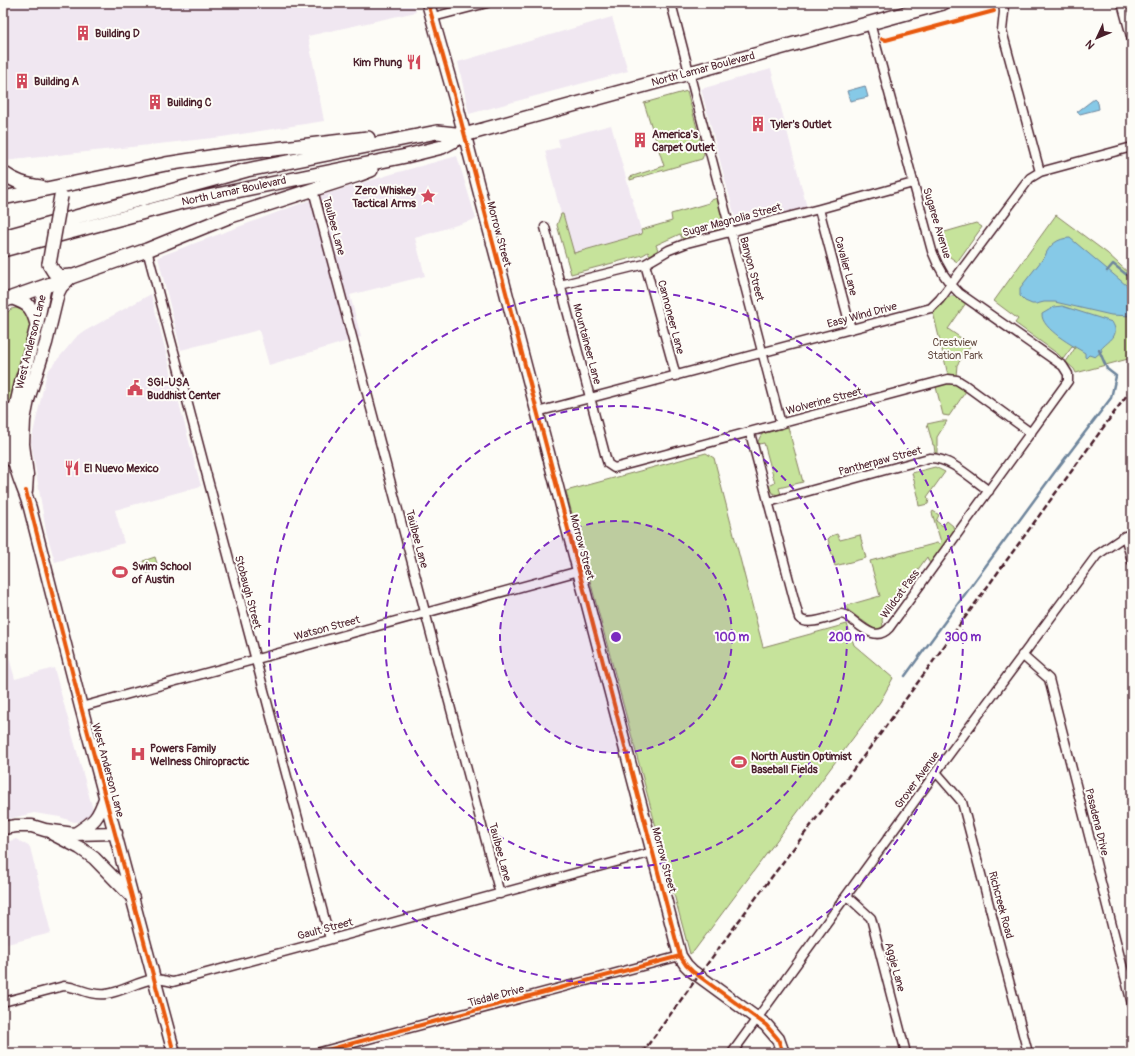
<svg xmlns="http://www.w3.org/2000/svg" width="1135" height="1056" font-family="Pangolin,sans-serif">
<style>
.built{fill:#f0e7f1}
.green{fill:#c6e39b;stroke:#888163}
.water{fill:#86c9e7;stroke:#6e859c}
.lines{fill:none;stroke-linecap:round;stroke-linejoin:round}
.stream{stroke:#6e859c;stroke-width:2.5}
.street-casing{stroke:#4a1f2b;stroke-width:11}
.secondary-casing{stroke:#4a1f2b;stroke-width:15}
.primary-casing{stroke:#4a1f2b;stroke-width:16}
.street{stroke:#fdfcf7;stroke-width:8}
.secondary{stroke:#fdfcf7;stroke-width:12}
.primary{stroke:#fdfcf7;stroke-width:13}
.rail{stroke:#4a1f2b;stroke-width:2.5;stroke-dasharray:6 3;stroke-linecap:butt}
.primary-bridge-casing{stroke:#4a1f2b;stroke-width:16;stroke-linecap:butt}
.primary-bridge{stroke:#fdfcf7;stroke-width:13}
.cycleway-casing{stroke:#fdfcf7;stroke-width:6}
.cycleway{stroke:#e8590c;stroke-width:4}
.ring{fill:none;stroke:#7b2cbf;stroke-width:2;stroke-dasharray:7 5}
.labels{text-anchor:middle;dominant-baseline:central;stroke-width:4;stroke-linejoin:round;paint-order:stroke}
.poi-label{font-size:11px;font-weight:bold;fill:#4a1f2b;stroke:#fdfcf7;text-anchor:start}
.street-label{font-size:11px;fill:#4a1f2b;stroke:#fdfcf7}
.park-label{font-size:11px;fill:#695047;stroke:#fdfcf7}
.centre{fill:#7b2cbf;stroke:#fdfcf7;stroke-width:2}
.ring-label{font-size:12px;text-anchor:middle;font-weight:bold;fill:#7b2cbf;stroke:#fdfcf7;stroke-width:4;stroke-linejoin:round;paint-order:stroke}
</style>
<rect width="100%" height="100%" fill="#fdfcf7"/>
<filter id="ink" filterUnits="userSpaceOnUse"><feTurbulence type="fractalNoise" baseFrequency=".025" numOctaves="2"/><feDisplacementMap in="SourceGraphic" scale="8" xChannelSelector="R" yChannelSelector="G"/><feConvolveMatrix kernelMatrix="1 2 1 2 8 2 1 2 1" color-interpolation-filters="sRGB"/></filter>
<g filter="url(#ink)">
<!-- built -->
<path class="built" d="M3,3H413L416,12L308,36L324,121L222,137L4,161Z
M612,17L628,71L469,114L458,62Z
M771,69L807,208L737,225L701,89Z
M611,125L642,234L573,253L563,214H561L545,151L560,147L558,139Z
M457,156L476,219L415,238L425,276L350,295L361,337L269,365L259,330L181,350L158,257L326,194L395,173Z
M151,294L192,453L201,486L115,510L124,543L55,562L46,531L31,442L47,372L78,335Z
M3,636L15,679L54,668L93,810L89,818L83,821L74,822L60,817L34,813L3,820Z
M16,839L30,847L51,933L3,945V843Z"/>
<!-- green -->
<path class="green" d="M687,91L704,154L702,159L630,180V177L664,166L644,103Z
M717,198C720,209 730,228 714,231L712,225L688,231L689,238L683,240L680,234L656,245L658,250L650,255L648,252L643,255L571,274L557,225L561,214H563L574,253L642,234L641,230L672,221L671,214L709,203V201Z
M1056,215L1107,253L1132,276V292L1045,256L1042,259L1132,312V353L1128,359L1076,373L1074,369L1066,362L1075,348L1072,347L1063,359L1058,354L1015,323L1018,319L994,301Z
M976,223L982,227L957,262L943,252L938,234Z
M951,296H957L966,303L948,329L971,345L957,365L956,376L948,375L933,312C941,308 943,300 951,296Z
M16,308L24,311L32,321L25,351L15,376L9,406L3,404V317L11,309Z
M946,384H954L966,391L949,416L943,415L936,387Z
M941,421H947L937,437V453H935L934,445H933L927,424Z
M788,427L803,482L779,488L781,494C774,496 770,492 769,486L775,483L764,443L759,444L758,442L760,437L762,434Z
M706,453L714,458L763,647L847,624L854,645L893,678L880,702L694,951L690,954L566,491Z
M935,467L945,472L927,497L929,499L928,504L919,506L918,500L919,499L912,473Z
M933,511L939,515L936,521L943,526L947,521L953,526L954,532L930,564L927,557L882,619L883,627L879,630L874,629L848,610L845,606L880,596L870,561L937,543L939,544L941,542L932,513Z
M837,534L840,540L860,535L866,558L835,566L828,539L831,536Z
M155,557L159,570L147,573L143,561Z"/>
<!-- water -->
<path class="water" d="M865,86L868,97L850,101L847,91Z
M1094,99L1098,103L1099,109L1080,114L1077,112Z
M1070,238L1132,290V316L1111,315L1055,302H1044L1036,304H1032L1025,301L1020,296V288L1045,256C1049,245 1058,238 1070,238Z
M1062,306L1112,322C1121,336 1109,340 1101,349L1102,351L1095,357L1089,355L1086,358L1085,357V353C1074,346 1041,329 1042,314L1054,307Z"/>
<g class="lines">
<!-- stream -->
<path class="stream" d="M1107,271L1113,264L1132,279
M905,676L1054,473L1111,398L1116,376L1107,369L1099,350"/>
<defs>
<path id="street" d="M671,3L781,424
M1003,3L1004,12L1002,31L1040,172
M1122,3L1132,40
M433,17L487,3
M313,190L500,894
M819,209L851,329
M545,227L606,458L608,464L614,468L948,379L957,380L965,385L1031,433
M147,250L330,939
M645,264L676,376
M560,285L645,264L669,250L687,243L819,209L913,183
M537,412L931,308L940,299L1030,178L1040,172L1132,147
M750,433L799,618C807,627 830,617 841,614L845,615C859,623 874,644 889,628L1068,381V374L1063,366L959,293C946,281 938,267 932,251L870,23
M769,502L929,458C950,457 972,479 989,491
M1125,536L1132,561
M1022,655L1049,679L1132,1004
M81,707L579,571
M936,772L962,802L1028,1053
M847,896L871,918L906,1053
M3,1002L64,986C79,987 89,996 106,994C123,992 138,981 154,979C160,979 167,981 173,982L653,852
M316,1053L680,956
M732,1053L936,772L1097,555L1125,536L1132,534"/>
<path id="secondary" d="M428,3L456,102L680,956L686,965L692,971L766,1025L778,1039L783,1053
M45,286C41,304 38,322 33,340C23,379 8,417 14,459C17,477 25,490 30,508L81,707L174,1053
M3,407L14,415L19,420
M3,441L11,460
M26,491L27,475L23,444L24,420L28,400L46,343L58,293L61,287L72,276
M3,828L16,826H32L45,830L74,834L116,833
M53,834L80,848L94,858L133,898
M75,834C95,821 98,819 106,796"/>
<path id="primary" d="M3,173C15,182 26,185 41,187
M3,198L166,164L223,155L368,138
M3,237L247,170L437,132L464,135
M3,250L178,203L406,156L442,147L464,135L943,3
M49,264L54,272L60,277L71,276
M13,298C29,304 32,307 37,324
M3,301L147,250L228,217L358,175L371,170"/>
</defs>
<!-- street casing -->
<use href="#street" class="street-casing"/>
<!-- secondary casing -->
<use href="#secondary" class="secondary-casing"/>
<!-- primary casing -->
<use href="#primary" class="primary-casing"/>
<!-- street -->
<use href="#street" class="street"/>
<!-- secondary -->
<use href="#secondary" class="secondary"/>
<!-- primary -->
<use href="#primary" class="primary"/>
<!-- rail -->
<path class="rail" d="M642,1053L749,907L881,733L1132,388"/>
<defs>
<path id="primary-bridge" d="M49,264L61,196"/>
</defs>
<!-- primary-bridge casing -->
<use href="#primary-bridge" class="primary-bridge-casing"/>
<!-- primary-bridge -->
<use href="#primary-bridge" class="primary-bridge"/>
<defs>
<path id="cycleway" d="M428,3L456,102L680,956L686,965L692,971L766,1025L778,1039L783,1053
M882,39L886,40L994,11
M26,491L81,707L174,1053
M316,1053L680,956"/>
</defs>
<!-- cycleway casing -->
<use href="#cycleway" class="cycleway-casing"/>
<!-- cycleway -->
<use href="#cycleway" class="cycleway"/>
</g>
</g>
<!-- distance rings -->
<circle cx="616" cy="637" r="116" fill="#7b2cbf" fill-opacity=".12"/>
<g class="ring">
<circle cx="616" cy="637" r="116"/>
<circle cx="616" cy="637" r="231"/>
<circle cx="616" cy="637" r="347"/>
</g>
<!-- icons -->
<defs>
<symbol id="building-bare" viewBox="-9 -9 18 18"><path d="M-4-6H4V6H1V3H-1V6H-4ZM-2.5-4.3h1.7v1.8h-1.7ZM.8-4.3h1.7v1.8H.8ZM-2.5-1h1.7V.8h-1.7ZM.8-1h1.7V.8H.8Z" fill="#d1495b" stroke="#fdfcf7" stroke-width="2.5" paint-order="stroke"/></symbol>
<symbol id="restaurant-bare" viewBox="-9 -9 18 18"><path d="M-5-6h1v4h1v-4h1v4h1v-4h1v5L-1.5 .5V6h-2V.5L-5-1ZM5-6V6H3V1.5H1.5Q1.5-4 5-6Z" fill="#d1495b" stroke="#fdfcf7" stroke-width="2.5" paint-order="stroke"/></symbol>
<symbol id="sight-bare" viewBox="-9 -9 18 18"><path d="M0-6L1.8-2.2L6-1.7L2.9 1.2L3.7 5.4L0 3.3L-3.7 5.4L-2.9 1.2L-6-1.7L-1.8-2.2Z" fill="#d1495b" stroke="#fdfcf7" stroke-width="2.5" paint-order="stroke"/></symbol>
<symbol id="civic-bare" viewBox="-9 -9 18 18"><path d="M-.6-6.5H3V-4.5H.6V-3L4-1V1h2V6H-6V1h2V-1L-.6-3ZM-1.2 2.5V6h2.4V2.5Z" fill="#d1495b" stroke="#fdfcf7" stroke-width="2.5" paint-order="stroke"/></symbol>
<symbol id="stadium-bare" viewBox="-9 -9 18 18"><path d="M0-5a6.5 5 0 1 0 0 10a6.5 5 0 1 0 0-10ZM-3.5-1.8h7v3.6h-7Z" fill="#d1495b" stroke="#fdfcf7" stroke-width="2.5" paint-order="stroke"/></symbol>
<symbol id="hospital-bare" viewBox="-9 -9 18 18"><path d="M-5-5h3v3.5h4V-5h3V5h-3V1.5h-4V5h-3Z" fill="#d1495b" stroke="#fdfcf7" stroke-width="2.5" paint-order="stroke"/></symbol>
</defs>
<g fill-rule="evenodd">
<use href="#building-bare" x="72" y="22" width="22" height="22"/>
<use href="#restaurant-bare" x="403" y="51" width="22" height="22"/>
<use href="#building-bare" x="11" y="70" width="22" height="22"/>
<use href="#building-bare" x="144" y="91" width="22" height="22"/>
<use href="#building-bare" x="747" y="113" width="22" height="22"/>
<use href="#building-bare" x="629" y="129" width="22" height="22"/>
<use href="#sight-bare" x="417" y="185" width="22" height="22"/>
<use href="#civic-bare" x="124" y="377" width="22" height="22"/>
<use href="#restaurant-bare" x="61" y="457" width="22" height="22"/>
<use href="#stadium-bare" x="109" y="561" width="22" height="22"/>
<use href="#hospital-bare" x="127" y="743" width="22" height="22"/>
<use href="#stadium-bare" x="728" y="751" width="22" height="22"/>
</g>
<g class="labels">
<!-- poi labels -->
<g class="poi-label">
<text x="95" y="33">Building D</text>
<text x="402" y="62" text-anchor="end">Kim Phung</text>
<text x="34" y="81">Building A</text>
<text x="167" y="102">Building C</text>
<text x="770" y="124">Tyler's Outlet</text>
<text x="652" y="134">America's<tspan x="652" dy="13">Carpet Outlet</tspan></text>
<text x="416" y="190" text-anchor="end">Zero Whiskey<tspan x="416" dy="13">Tactical Arms</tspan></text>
<text x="147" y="382">SGI-USA<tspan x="147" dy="13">Buddhist Center</tspan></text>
<text x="84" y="468">El Nuevo Mexico</text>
<text x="132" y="566">Swim School<tspan x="132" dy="13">of Austin</tspan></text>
<text x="150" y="748">Powers Family<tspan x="150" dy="13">Wellness Chiropractic</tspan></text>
<text x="751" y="756">North Austin Optimist<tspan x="751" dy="13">Baseball Fields</tspan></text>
</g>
<!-- street labels -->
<g class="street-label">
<text transform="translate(703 69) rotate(-15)">North Lamar Boulevard</text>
<text transform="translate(234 191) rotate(-12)">North Lamar Boulevard</text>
<text transform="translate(732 220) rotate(-15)">Sugar Magnolia Street</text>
<text transform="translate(937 223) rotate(73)">Sugaree Avenue</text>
<text transform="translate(334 226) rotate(75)">Taulbee Lane</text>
<text transform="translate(499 234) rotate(75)">Morrow Street</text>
<text transform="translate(846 266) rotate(75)">Cavalier Lane</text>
<text transform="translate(752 269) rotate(75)">Banyon Street</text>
<text transform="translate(862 315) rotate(-15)">Easy Wind Drive</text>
<text transform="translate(671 317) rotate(75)">Cannoneer Lane</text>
<text transform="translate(31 342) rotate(-76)">West Anderson Lane</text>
<text transform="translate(587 344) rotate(75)">Mountaineer Lane</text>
<text transform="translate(824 401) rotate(-15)">Wolverine Street</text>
<text transform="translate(880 461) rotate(-15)">Pantherpaw Street</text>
<text transform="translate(417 539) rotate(75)">Taulbee Lane</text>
<text transform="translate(582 547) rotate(75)">Morrow Street</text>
<text transform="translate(248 592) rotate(75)">Stobaugh Street</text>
<text transform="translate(900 594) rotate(-54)">Wildcat Pass</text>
<text transform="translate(327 628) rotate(-15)">Watson Street</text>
<text transform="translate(108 770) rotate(75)">West Anderson Lane</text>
<text transform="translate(917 780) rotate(-54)">Grover Avenue</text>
<text transform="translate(1097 822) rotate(76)">Pasadena Drive</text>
<text transform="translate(500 852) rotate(75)">Taulbee Lane</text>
<text transform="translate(664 860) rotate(75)">Morrow Street</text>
<text transform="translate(1001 905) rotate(75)">Richcreek Road</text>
<text transform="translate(325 929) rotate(-15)">Gault Street</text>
<text transform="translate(895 967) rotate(75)">Aggie Lane</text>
<text transform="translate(496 996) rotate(-15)">Tisdale Drive</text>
</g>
<!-- park labels -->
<g class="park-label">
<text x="955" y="342">Crestview<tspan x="955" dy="13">Station Park</tspan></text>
</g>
</g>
<circle cx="616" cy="637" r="6" class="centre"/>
<g class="ring-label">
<text x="732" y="641">100 m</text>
<text x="847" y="641">200 m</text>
<text x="963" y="641">300 m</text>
</g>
<!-- margin -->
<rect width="1135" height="1056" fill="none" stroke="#fdfcf7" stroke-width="16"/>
<rect x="8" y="8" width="1119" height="1040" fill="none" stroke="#4a1f2b" stroke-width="1.5" filter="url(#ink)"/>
<!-- north arrow -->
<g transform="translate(1097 38) rotate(226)" stroke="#fdfcf7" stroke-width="3" paint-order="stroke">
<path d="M0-3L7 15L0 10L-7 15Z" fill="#4a1f2b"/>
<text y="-6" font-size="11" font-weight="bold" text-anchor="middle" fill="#4a1f2b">N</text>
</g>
</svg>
